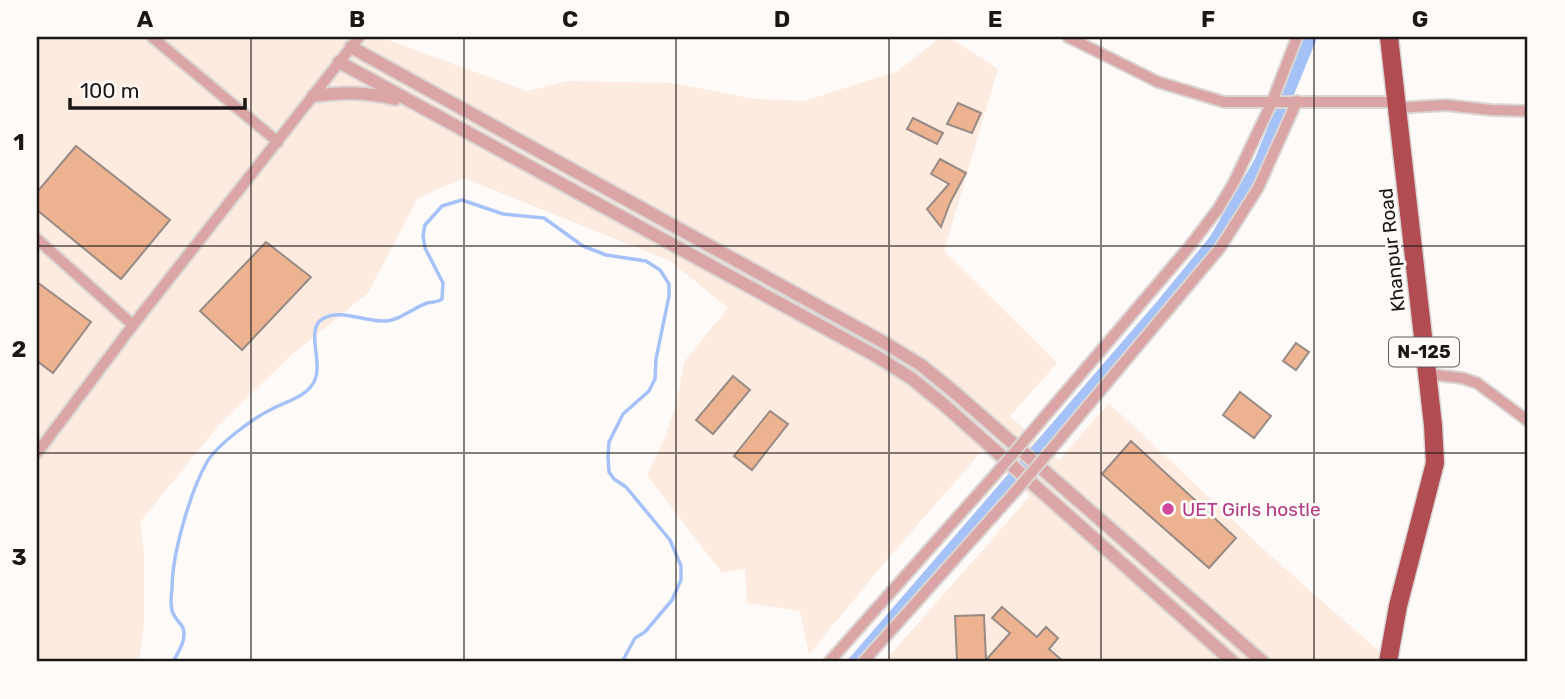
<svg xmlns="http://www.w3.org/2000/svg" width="1565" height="699" font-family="Rubik,sans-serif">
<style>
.built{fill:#fdebe0}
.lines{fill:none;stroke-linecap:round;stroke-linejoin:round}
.stream{stroke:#a5c2f8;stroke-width:3.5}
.canal{stroke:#a5c2f8;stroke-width:12}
.building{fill:#edb290;stroke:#968b85;stroke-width:2}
.minor-casing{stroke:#dad6d3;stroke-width:14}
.tertiary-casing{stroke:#dad6d3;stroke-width:16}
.trunk-casing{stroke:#dad6d3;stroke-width:21}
.minor{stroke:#dca5a5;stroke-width:10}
.tertiary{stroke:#dca5a5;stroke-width:12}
.trunk{stroke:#b04c52;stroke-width:18}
.minor-bridge-casing{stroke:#dad6d3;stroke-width:14;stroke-linecap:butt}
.minor-bridge{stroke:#dca5a5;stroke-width:10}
.grid{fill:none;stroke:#1b1715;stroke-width:2;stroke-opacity:0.55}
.hotel-dot{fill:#d1479c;stroke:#fefaf7;stroke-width:2.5}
.labels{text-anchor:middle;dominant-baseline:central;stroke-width:6;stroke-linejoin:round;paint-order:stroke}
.shield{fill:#fefaf7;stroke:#5f5b59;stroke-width:2}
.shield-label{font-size:18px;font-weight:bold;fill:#1b1715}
.street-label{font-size:19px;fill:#1b1715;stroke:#fefaf7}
.hotel-label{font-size:19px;fill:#b23c85;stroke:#fefaf7;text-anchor:start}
.neatline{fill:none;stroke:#1b1715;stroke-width:2.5}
.grid-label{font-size:23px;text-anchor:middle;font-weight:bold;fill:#1b1715}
</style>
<rect width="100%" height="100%" fill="#fefaf7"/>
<!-- built -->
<path class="built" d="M37,37H380L527,91L567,81L673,83L755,99L804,101L898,71L941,37H949L998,69L944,251L1057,363L1010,416L1059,460L1109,403L1271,556L1384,656L1383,662H884L1030,496L982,451L885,562L809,654L800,611L747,603L745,569L722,573L647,475L665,438L677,401L684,362L728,308L670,261L464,178L418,198L368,293L290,356L219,425L140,522L144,554V622L140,655L137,662H37Z"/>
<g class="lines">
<!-- stream -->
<path class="stream" d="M173,662C178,652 187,640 183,628C181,623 176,620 174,615C170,609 171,596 172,589C172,554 190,492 207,462C217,445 253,418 272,409C285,402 303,398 312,385C326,367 305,332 321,320C338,307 365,322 384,321C399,321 413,308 427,303C433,301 437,303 442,299L443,283L425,248L423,236L425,225L442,206L462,200L503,214L544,218L583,246L606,255L646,261L660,270L669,284V296L656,359L655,379L649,391L623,414L609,442L608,456L609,472L614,479L626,487L670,540L681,566V580L672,600L645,632L635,638L622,662"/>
<!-- canal -->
<path class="canal" d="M854,662L1161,306L1215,240L1260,162L1311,37"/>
</g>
<!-- building -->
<path class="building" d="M958,103L981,113L972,133L947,124Z
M913,118L943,133L937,144L907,129Z
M76,146L170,220L121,279L37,210V192Z
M940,159L966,173L950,203L941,227L927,209L949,184L931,174Z
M266,242L311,277L242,350L200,311Z
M37,282L91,322L53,373L37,361Z
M1296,343L1309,352L1296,370L1283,361Z
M733,376L750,390L713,434L696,420Z
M1240,392L1271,416L1254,438L1223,415Z
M770,411L788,424L752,470L734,456Z
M1131,441L1236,538L1209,568L1102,474Z
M1002,607L1037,637L1046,627L1058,638L1049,649L1064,662H957L955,616L984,615L986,660L1010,633L992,618Z"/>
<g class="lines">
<defs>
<path id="minor" d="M152,37L278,142
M1068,37L1158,82L1224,102H1396
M1397,108L1446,105L1491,110L1528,111
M37,239L133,325
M1427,374L1462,378L1477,383L1528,421
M1029,435L1189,247L1218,209L1234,182L1272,102L1297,37
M1049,452L1220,248L1258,188L1297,101
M37,453L133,325L359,37
M829,662L1000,469
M863,662L1020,486"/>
<path id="tertiary" d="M351,47L885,343L921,365L953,391L1263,662
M339,62L876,356L911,378L943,404L1233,662
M313,96C344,92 365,92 395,99"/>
<path id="trunk" d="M1388,662L1398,606L1435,463L1433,425L1389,37"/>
</defs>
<!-- minor casing -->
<use href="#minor" class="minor-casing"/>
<!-- tertiary casing -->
<use href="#tertiary" class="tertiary-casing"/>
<!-- trunk casing -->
<use href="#trunk" class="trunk-casing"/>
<!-- minor -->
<use href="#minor" class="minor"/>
<!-- tertiary -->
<use href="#tertiary" class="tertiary"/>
<!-- trunk -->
<use href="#trunk" class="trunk"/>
<defs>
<path id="minor-bridge" d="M1000,469L1029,435
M1020,486L1049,452"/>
</defs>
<!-- minor-bridge casing -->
<use href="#minor-bridge" class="minor-bridge-casing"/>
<!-- minor-bridge -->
<use href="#minor-bridge" class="minor-bridge"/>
</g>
<!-- grid -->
<path class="grid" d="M251,37V662M464,37V662M676,37V662M889,37V662M1101,37V662M1314,37V662M37,246H1528M37,453H1528"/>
<!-- markers -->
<circle class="hotel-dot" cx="1168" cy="509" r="7"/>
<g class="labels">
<!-- shield labels -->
<rect class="shield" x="1389" y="337.5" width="70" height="29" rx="5"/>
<g class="shield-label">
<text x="1424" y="352">N-125</text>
</g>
<!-- street labels -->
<g class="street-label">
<text transform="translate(1392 250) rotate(-96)">Khanpur Road</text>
</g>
<!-- hotel labels -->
<g class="hotel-label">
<text x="1182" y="509">UET Girls hostle</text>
</g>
</g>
<!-- border -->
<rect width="1565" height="699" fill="none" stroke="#fefaf7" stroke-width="77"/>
<!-- scale -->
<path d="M70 98v10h175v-10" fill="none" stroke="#1b1715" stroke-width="3.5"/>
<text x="80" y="98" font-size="21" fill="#1b1715" stroke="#fefaf7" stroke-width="5" paint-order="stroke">100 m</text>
<rect x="38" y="38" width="1488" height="622" class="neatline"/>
<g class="grid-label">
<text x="145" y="27">A</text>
<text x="357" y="27">B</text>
<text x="570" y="27">C</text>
<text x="782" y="27">D</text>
<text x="995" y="27">E</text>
<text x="1208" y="27">F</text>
<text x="1420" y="27">G</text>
<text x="19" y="150">1</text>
<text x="19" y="357">2</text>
<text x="19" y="565">3</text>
</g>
</svg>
